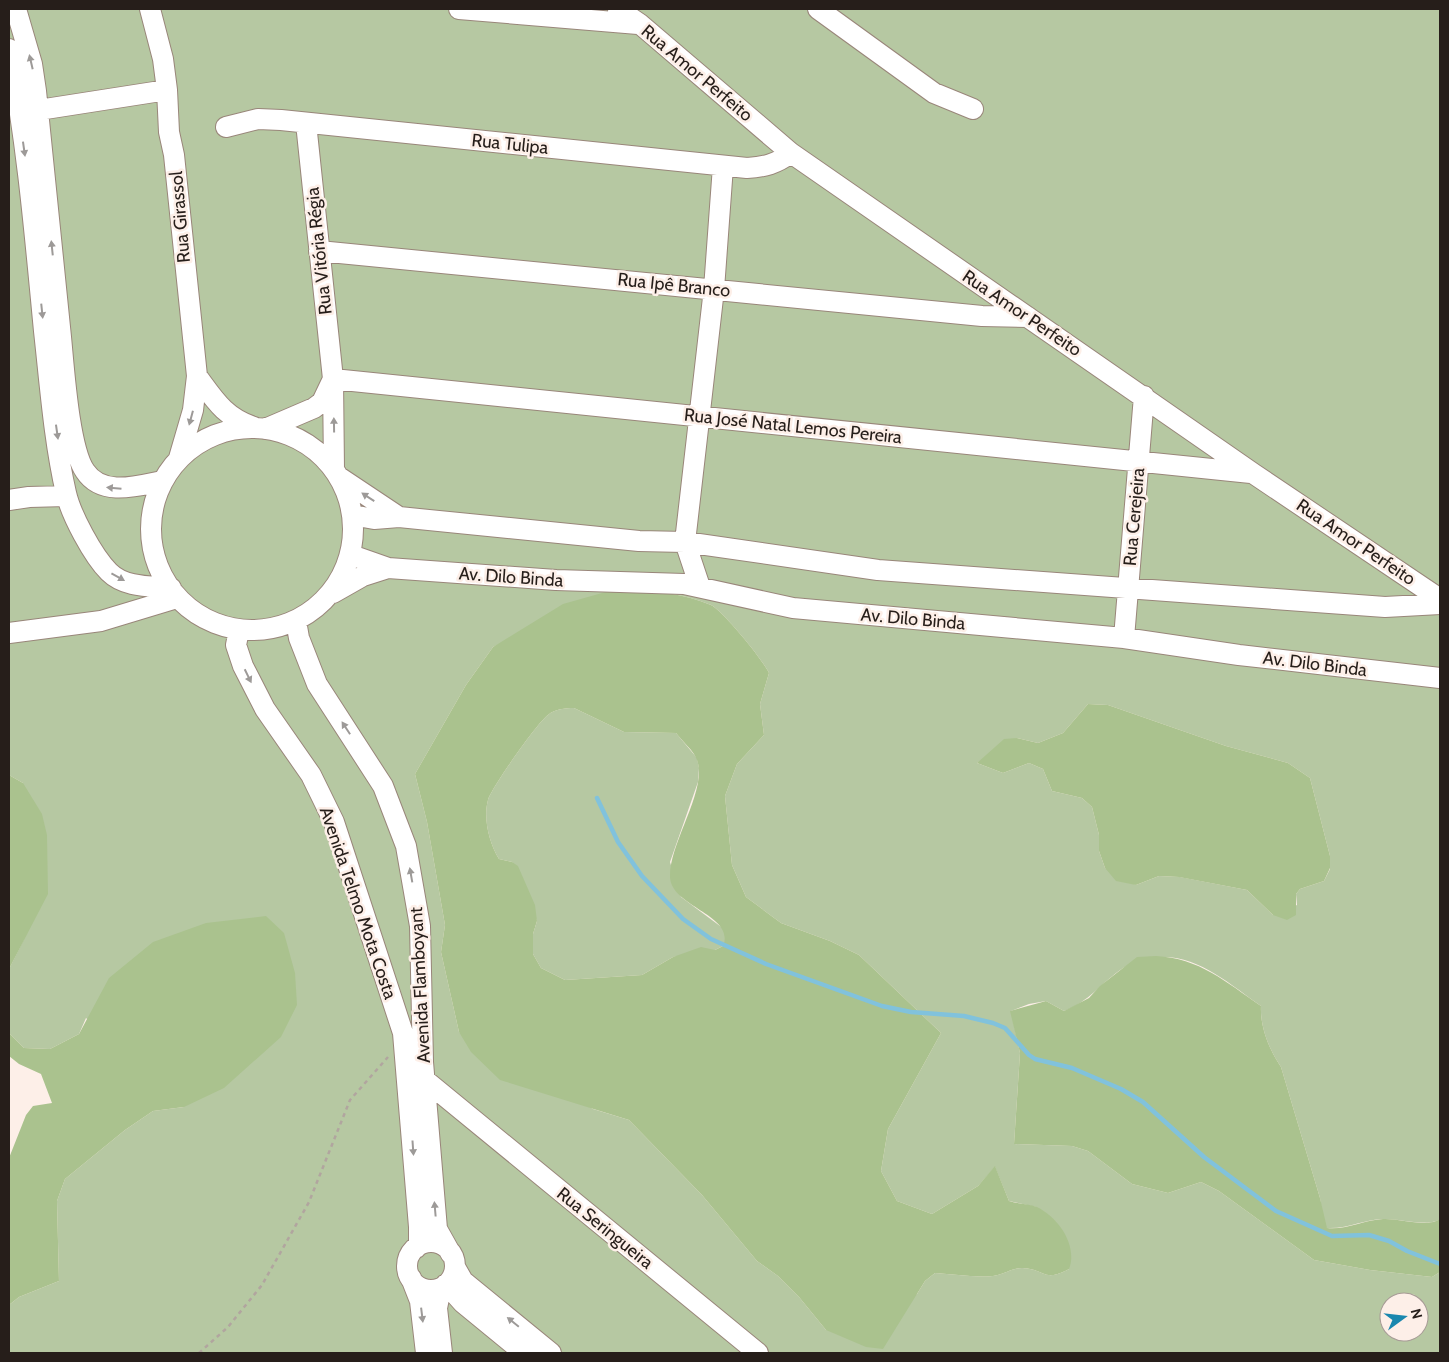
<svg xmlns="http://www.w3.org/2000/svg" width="1449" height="1362" font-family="Cabin,sans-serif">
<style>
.green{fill:#b6c8a2;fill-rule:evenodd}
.forest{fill:#aac28e;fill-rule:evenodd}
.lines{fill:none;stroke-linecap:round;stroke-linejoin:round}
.stream{stroke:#81c2dc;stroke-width:4.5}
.minor-casing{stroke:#99867a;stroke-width:22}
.path{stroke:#b1a59f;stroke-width:2.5;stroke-dasharray:4 4;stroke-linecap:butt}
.minor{stroke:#fff;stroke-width:20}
.oneway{fill:#9d9a98}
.labels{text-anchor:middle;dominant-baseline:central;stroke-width:5;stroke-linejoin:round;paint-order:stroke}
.street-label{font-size:18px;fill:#261e1a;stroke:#fdefe8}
</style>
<rect width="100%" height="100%" fill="#fdefe8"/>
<!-- green -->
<path class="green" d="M9,9H1440V1219C1430,1227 1399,1219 1385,1219C1367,1218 1349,1229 1327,1228L1324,1226L1320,1198L1281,1067C1269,1049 1260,1027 1261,1006C1225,981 1187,945 1141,961C1135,963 1128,965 1123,968C1102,982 1089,1002 1064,1011L1046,1001L1029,1004L1011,1011L1020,1053L1014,1144L1072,1146L1088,1151L1132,1184L1168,1193L1201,1182L1219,1191L1314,1260L1370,1270L1432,1277L1440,1272V1353H9V1305L19,1297L59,1281L57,1201L65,1179L125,1130L153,1111L184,1107L86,1018L79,1034L50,1049L24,1048L9,1033V969L24,939L23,783L9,775ZM627,586C654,591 685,594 711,605C723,611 763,660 769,673L760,704L764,735L737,764L725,796L732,865L746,897L781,923L830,941L859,955L941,1033L888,1129L881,1171L897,1201L932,1214L978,1186L995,1167L1009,1201L1036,1207L1069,1269C1043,1283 1046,1269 1022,1268C1012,1268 1003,1275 993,1276C974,1278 954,1274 935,1273L925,1281L917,1294L826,1330L799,1297L778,1276L757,1261L702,1195L629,1120L593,1109L459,1032L441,952L445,925L427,822L415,774L466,685L493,647ZM1088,704L1108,705L1226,746L1288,763L1310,778L1330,856V869L1324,881L1300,889L1296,894L1297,905L1273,915L1247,890L1180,877L1159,876L1136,885L1105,868L1099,851V835L1092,807L1082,798L1052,791L1043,769L1029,763L1003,773L977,763L1017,738L1038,743L1063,733ZM1389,1302H1419V1332H1389Z
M574,708L624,732L676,733L697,758L699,768L698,782L670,862L681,897L724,929L726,939L723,946L715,950L673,957L642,975L565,980L541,968L533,954V934L537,921L512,862L499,859C489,843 483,818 488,800C492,787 537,723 548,715C554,709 566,708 574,708Z"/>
<!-- forest -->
<path class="forest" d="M627,586C654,591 685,594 711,605C723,611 763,660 769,673L760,704L764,735L737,764L725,796L732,865L746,897L781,923L830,941L859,955L941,1033L888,1129L881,1171L897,1201L932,1214L978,1186L995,1166L1009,1201C1018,1204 1029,1204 1037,1207C1059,1218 1078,1246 1069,1269C1043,1283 1046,1269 1022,1268C1012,1268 1003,1275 993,1276C974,1278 954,1274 935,1273L925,1281L883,1349L866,1347L826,1330L799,1297L778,1276L757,1261L702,1195L629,1120L500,1080L471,1052L459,1032L441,952L445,925L427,822L415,774L466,685L493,647L563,604ZM574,708L624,732L676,733C682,741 694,751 697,760C708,790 669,843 670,877C671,907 736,915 723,946L715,950L701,947L673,957L642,975L565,980L541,968L533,954V934L537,921L535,905L518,866L512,862L499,859C489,843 483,818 488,800C492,787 537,723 548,715C554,709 566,708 574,708Z
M1088,704L1108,705L1226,746L1288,763L1310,778L1330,856V868L1324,881L1300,889L1296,894V915L1287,920L1273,915L1247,890L1179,877L1159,876L1136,885L1116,881L1105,868L1099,851V835L1092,807L1082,798L1052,791L1043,769L1029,763L1003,773L977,763L1004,739L1017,738L1038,743L1063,733Z
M9,775L23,783L42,814L47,835L48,894L9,969Z
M266,916L284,933L295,973L297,1005L281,1037L224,1088L184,1107L153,1111L125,1130L65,1179L57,1201L59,1281L19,1297L9,1305V1158L26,1115L33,1106L52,1103L41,1074L19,1064L9,1056V1033L24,1048L50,1049L79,1034L109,978L153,942L206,923Z
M1156,956C1199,958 1226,982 1261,1006C1260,1027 1269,1049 1281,1067L1320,1198L1327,1228C1347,1230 1364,1220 1383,1219C1399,1218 1428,1228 1440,1219V1272L1432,1277L1370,1270L1314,1260L1219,1191L1201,1182L1168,1193L1132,1184L1088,1151L1072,1146L1014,1144L1020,1053L1010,1011L1046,1001L1064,1011L1089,998L1100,986L1137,957Z"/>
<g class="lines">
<!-- stream -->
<path class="stream" d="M597,798L618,842L642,876L683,919L711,939L766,964L882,1006L911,1012L964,1016L993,1023L1005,1028L1029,1055L1035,1059L1072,1068L1121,1089L1143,1102L1204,1157L1276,1211L1332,1236L1369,1235L1389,1241L1407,1251L1440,1264"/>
<defs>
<path id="minor" d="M16,9L32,64L36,91C44,173 53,255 61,337C64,367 69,448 85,471C102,497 137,486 162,481
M150,9L163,59L167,90L169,132L174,155L197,376L193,410L179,458
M459,9L638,24
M618,9L640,24L791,153L1254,474L1440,599
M818,9L934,93L973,109
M9,49C27,142 35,237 44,331C50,385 54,441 66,493C71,515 93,556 109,572C125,588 151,586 171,588
M26,112L167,90
M306,123L333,379L334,470
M226,127L258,119L281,120L747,168C765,167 776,164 791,153
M319,251L982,316L1028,317
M197,376C214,399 225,418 254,427
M333,379L1251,473
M151 529a101 101 0 1 1 202 0a101 101 0 1 1-202 0Z
M265,429L314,408L322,402L332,381
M339,477L399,517
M9,500L29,497L66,496
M352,515L374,519L399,517L639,541L685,542L878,570L1385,607L1440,604
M351,555L388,568L556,580L684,584L793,608L1124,638L1239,655L1440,678
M700,587L685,542L714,289L723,166
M333,593L363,576L388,568
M296,621L299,638L317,684L383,786L406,846L420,926L423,1062L437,1229L451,1254
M239,630L236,645L243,666L265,709L311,775L334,822L403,1033L419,1227V1243L416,1248
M9,633L101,621L177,598
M1124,638L1144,396
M425,1080L758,1353
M407 1266a24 24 0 1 1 48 0a24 24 0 1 1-48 0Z
M455,1267L463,1281L551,1353
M411,1278L420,1301L426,1353
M446,1284L463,1303L524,1353
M441,1288L437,1308L442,1353"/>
</defs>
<!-- minor casing -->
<use href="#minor" class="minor-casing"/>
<!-- path -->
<path class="path" d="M199,1353L228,1327L262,1285L309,1202L350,1100L388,1057"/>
<!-- minor -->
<use href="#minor" class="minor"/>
</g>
<!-- one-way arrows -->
<defs><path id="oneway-solid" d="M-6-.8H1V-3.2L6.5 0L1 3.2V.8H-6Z" transform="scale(1.25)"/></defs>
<g class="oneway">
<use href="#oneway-solid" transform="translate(31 62) rotate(-103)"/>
<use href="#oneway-solid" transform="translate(24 149) rotate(82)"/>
<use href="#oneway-solid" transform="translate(52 248) rotate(-96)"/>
<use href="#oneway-solid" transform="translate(42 311) rotate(84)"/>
<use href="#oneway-solid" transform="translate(191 418) rotate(105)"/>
<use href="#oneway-solid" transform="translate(334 425) rotate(-91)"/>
<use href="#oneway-solid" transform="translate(57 432) rotate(82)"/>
<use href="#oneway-solid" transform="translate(114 488) rotate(-175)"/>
<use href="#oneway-solid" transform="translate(368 497) rotate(-147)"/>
<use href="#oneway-solid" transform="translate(118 577) rotate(29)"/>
<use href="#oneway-solid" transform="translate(248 676) rotate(64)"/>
<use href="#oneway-solid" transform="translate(346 728) rotate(-123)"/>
<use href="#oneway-solid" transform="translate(411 875) rotate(-100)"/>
<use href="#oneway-solid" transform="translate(413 1148) rotate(86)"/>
<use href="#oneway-solid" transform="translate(435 1209) rotate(-95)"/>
<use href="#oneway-solid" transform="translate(422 1315) rotate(83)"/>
<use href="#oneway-solid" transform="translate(513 1322) rotate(-141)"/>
</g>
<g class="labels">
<!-- street labels -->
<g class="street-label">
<text transform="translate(697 73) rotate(40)">Rua Amor Perfeito</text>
<text transform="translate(510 144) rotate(6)">Rua Tulipa</text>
<text transform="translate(180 217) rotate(-95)">Rua Girassol</text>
<text transform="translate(319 251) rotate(-96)">Rua Vitória Régia</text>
<text transform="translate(674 285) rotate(6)">Rua Ipê Branco</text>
<text transform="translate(1022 313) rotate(34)">Rua Amor Perfeito</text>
<text transform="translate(793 426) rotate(6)">Rua José Natal Lemos Pereira</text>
<text transform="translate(1134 517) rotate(-85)">Rua Cerejeira</text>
<text transform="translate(1356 542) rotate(34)">Rua Amor Perfeito</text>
<text transform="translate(511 577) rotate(4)">Av. Dilo Binda</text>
<text transform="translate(913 619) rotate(5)">Av. Dilo Binda</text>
<text transform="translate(1315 664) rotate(7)">Av. Dilo Binda</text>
<text transform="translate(358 903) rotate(71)">Avenida Telmo Mota Costa</text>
<text transform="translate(420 985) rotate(-93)">Avenida Flamboyant</text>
<text transform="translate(605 1228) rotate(39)">Rua Seringueira</text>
</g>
</g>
<!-- border -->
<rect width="1449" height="1362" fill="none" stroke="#261e1a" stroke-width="20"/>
<!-- north arrow -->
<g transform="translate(1404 1317) rotate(75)"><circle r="24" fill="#fdefe8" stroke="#a79b96"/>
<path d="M0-4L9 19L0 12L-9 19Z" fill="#1a87ae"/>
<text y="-8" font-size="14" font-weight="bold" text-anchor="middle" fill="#261e1a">N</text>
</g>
</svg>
